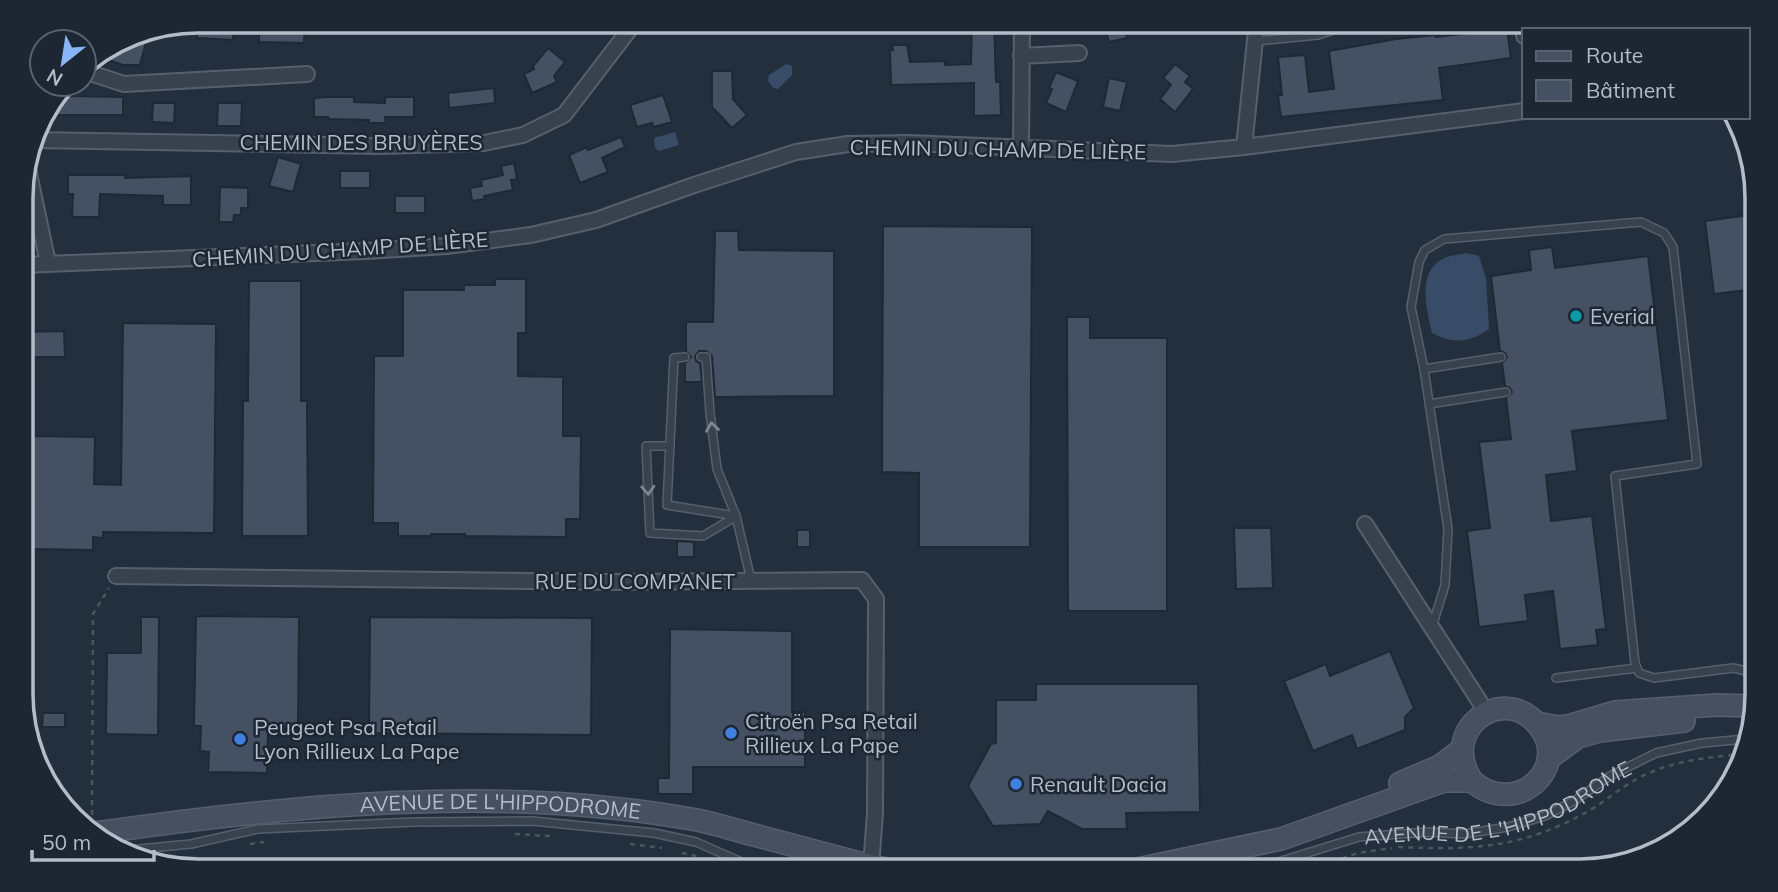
<svg xmlns="http://www.w3.org/2000/svg" width="1778" height="892" font-family="Mulish,sans-serif">
<style>
.water{fill:#394c67}
.building{fill:#455162;stroke:#1f2835;stroke-width:2}
.lines{fill:none;stroke-linecap:round;stroke-linejoin:round}
.service-casing{stroke:#565f6c;stroke-width:10}
.minor-casing{stroke:#565f6c;stroke-width:18}
.secondary-casing{stroke:#565f6c;stroke-width:24}
.path{stroke:#44595c;stroke-width:2.5;stroke-dasharray:5 5;stroke-linecap:butt}
.service{stroke:#38414e;stroke-width:7}
.minor{stroke:#38414e;stroke-width:14}
.secondary{stroke:#465061;stroke-width:21}
.oneway{stroke:#7c8592}
.culture-dot{fill:#0f9aa8;stroke:#1d2633;stroke-width:2.5}
.shop-dot{fill:#3f7fe0;stroke:#1d2633;stroke-width:2.5}
.labels{text-anchor:middle;dominant-baseline:central;stroke-width:5;stroke-linejoin:round;paint-order:stroke}
.street-label{font-size:21px;fill:#b4bcc9;stroke:#1d2633}
.poi-label{font-size:21px;fill:#b4bcc9;stroke:#1d2633;text-anchor:start}
.rim{fill:none;stroke:#b4bcc9;stroke-width:3.5}
</style>
<rect width="100%" height="100%" fill="#242f3e"/>
<!-- water -->
<path class="water" d="M786,64L792,66V75L778,89L773,88L768,81L769,75Z
M675,132L679,145L659,151L655,148L654,138Z
M1466,253L1479,256L1486,279L1489,329C1470,343 1452,344 1432,333C1427,310 1416,272 1444,258C1450,255 1460,255 1466,253Z"/>
<!-- building -->
<path class="building" d="M198,21H234L233,40L197,38Z
M259,21H305L304,43L259,42Z
M972,21H994L996,82H1000L1001,115L974,116V83L891,85L890,50H893L892,45H907L910,62L945,61V65L971,64Z
M1103,21H1122L1127,38L1109,42Z
M1507,29L1511,58L1439,68L1443,100L1281,117L1278,95H1282L1278,57L1305,55L1309,92L1334,89L1329,51L1396,39L1435,35L1436,37Z
M149,31L140,65H123L97,56L131,34Z
M548,48L565,62L554,76L557,82L532,93L524,74L534,69L533,66Z
M1175,64L1190,76L1185,82L1193,89L1175,112L1160,99L1171,85L1163,78Z
M712,71H732L733,99L747,115L732,128L712,107Z
M1056,72L1078,81L1066,112L1046,103L1052,89L1049,88Z
M1109,78L1127,82L1120,111L1103,107Z
M67,84H70V96L123,97V115H43Z
M494,88L495,103L449,108L448,93Z
M663,95L672,122L654,127L652,123L637,127L630,105Z
M328,97H354V102L385,103V97H414V117H385L386,123H369V120L328,119V117H314V98Z
M153,103H175L174,123L152,122Z
M218,103H242L241,126H217Z
M621,137L625,147L602,158L608,172L580,183L569,155L587,147L588,150Z
M278,157L301,164L293,192L269,186Z
M514,163L517,179L511,180L513,190L484,196L485,199L472,201L470,188L482,186L481,180L503,175L501,166Z
M340,171H370V188H340Z
M68,175H125V178L191,176V205H163V196L100,194L99,217H72L73,194H68Z
M220,187L248,188V208H241V215H234L233,222H219Z
M395,196H425V213H395Z
M1756,214V289L1714,294L1705,221Z
M883,226L1032,227L1030,547H919V473L882,472Z
M715,231H738L739,250L834,251V396L715,397L712,356L706,351H699L695,356L696,361L700,363L702,382H685V363L691,357L686,351V322H713Z
M1552,247L1555,268L1648,256L1668,420L1572,431L1577,471L1546,475L1551,521L1592,516L1606,629L1596,630L1598,645L1560,649L1553,591L1525,595L1528,621L1479,627L1467,531L1490,528L1479,442L1511,439L1506,398L1512,392L1510,388L1505,386L1502,363L1507,357L1505,353L1500,351L1491,276L1531,270L1529,250Z
M495,279H526V333H518V376L563,377V436H581L580,519H566V537L465,536V534H431V536H398V523H373L374,356H403V290H464V285H495Z
M249,281H301V401H307L308,536H242L243,401H248Z
M1067,317H1090V338H1167V611H1068Z
M123,323L216,324L214,533L103,532V538L93,537V550L31,549L32,436L95,437L94,484L121,485Z
M64,331L65,357H24V332Z
M1234,528H1271L1273,588L1236,589Z
M797,530H810V547H797Z
M677,541L694,542V557H677Z
M196,616L299,617L298,728L268,727L267,773L208,772L209,752L200,751L201,726H194Z
M141,617H159L158,735L106,734L107,653H141Z
M370,617L592,618L591,735L369,733Z
M670,629L792,631V712H805V767H693V794H658V778H669Z
M1390,651L1414,708L1405,717V730L1357,749L1352,735L1313,751L1284,681L1326,664L1330,676Z
M1036,684H1198L1200,812L1126,813L1127,829H1082L1048,811L1040,824L993,826L968,786L991,744L996,743V700H1036Z
M43,713H65V727H42Z"/>
<g class="lines">
<defs>
<g id="service">
<path d="M1256,41L1318,35L1340,28L1399,21"/>
<path d="M685,357L674,358L667,505L736,516"/>
<path d="M701,357H706L710,413L717,469L736,516L751,580"/>
<path d="M1424,369L1501,357"/>
<path d="M1429,404L1506,392"/>
<path d="M670,446H646L650,533L703,536L735,517"/>
<path d="M1432,627L1445,585L1448,529L1424,369L1411,307L1419,262L1425,250L1444,239L1641,222L1664,233L1673,247L1697,464L1615,476L1635,663L1639,673L1654,678L1733,668C1742,670 1753,671 1757,680"/>
<path d="M1556,678L1637,668"/>
<path d="M118,851L191,844L258,829L414,822L532,821L654,833L696,842L746,864L774,871"/>
<path id="s1" d="M1249,871L1359,837L1428,832L1464,834L1508,827L1545,816L1574,801L1610,776L1656,753L1702,743L1746,739"/>
</g>
<path id="minor" d="M1523,21L1524,36
M1021,56L1079,53
M84,71L124,84L307,74
M34,140L380,146L484,143L523,135L564,115L636,21
M1021,147L1022,21
M1244,147L1257,21
M27,164L48,263
M22,265L366,251L447,246L531,235L596,220L694,185L796,152L848,144L909,143L1172,154L1244,147L1524,111
M1365,524L1487,713
M116,576L614,582L862,580L876,599L875,814L871,866"/>
<g id="secondary">
<path d="M1537,723L1558,727L1568,726L1615,712L1716,705L1754,706"/>
<path d="M1548,759L1578,737L1600,731L1684,721"/>
<path d="M1400,783L1440,766L1461,750"/>
<path id="s2" d="M96,833C290,805 503,784 697,820C717,824 738,831 758,836C796,846 833,856 871,866L898,871"/>
<path d="M1128,871L1281,839L1444,781H1472C1517,820 1574,765 1537,724C1502,683 1438,730 1472,781"/>
</g>
</defs>
<!-- service casing -->
<use href="#service" class="service-casing"/>
<!-- minor casing -->
<use href="#minor" class="minor-casing"/>
<!-- secondary casing -->
<use href="#secondary" class="secondary-casing"/>
<!-- path -->
<path class="path" d="M92,815L93,614L109,588
M515,834L550,836
M250,844L264,842
M630,844L662,848
M1398,847C1449,849 1493,850 1541,833C1556,828 1572,820 1585,813C1607,801 1625,783 1649,773C1678,760 1712,757 1743,754
M682,853L696,856
M1304,871L1358,853L1392,848"/>
<!-- service -->
<use href="#service" class="service"/>
<!-- minor -->
<use href="#minor" class="minor"/>
<!-- secondary -->
<use href="#secondary" class="secondary"/>
</g>
<!-- one-way arrows -->
<defs><path id="oneway-chevron" d="M-2-3.5L2.5 0L-2 3.5" fill="none" stroke-width="1.6" stroke-linecap="round" stroke-linejoin="round" transform="scale(1.75)"/></defs>
<g class="oneway">
<use href="#oneway-chevron" transform="translate(712 427) rotate(-98)"/>
<use href="#oneway-chevron" transform="translate(648 490) rotate(87)"/>
</g>
<!-- markers -->
<circle class="culture-dot" cx="1576" cy="316" r="7"/>
<g class="shop-dot">
<circle cx="731" cy="733" r="7"/>
<circle cx="240" cy="739" r="7"/>
<circle cx="1016" cy="784" r="7"/>
</g>
<g class="labels">
<!-- street labels -->
<g class="street-label">
<text x="361" y="142">CHEMIN DES BRUYÈRES</text>
<text transform="translate(998 149) rotate(1)">CHEMIN DU CHAMP DE LIÈRE</text>
<text transform="translate(340 249) rotate(-4)">CHEMIN DU CHAMP DE LIÈRE</text>
<text x="635" y="581">RUE DU COMPANET</text>
<text stroke="none"><textPath href="#s1" startOffset="261">AVENUE DE L'HIPPODROME</textPath></text>
<text stroke="none"><textPath href="#s2" startOffset="406">AVENUE DE L'HIPPODROME</textPath></text>
</g>
<!-- poi labels -->
<g class="poi-label">
<text x="1590" y="316">Everial</text>
<text x="745" y="721">Citroën Psa Retail<tspan x="745" dy="24">Rillieux La Pape</tspan></text>
<text x="254" y="727">Peugeot Psa Retail<tspan x="254" dy="24">Lyon Rillieux La Pape</tspan></text>
<text x="1030" y="784">Renault Dacia</text>
</g>
</g>
<!-- crop -->
<path d="M0 0H1778V892H0ZM198 33H1580A165 165 0 0 1 1745 198V694A165 165 0 0 1 1580 859H198A165 165 0 0 1 33 694V198A165 165 0 0 1 198 33Z" fill="#1d2633" fill-rule="evenodd"/>
<path class="rim" d="M198 33H1580A165 165 0 0 1 1745 198V694A165 165 0 0 1 1580 859H198A165 165 0 0 1 33 694V198A165 165 0 0 1 198 33Z"/>
<!-- legend -->
<rect x="1522" y="28" width="228" height="91" fill="#1d2633" stroke="#59626f" stroke-width="2"/>
<rect x="1536" y="51" width="35" height="10" fill="#465061" stroke="#59626f" stroke-width="2"/>
<text x="1586" y="63" font-size="21" fill="#b4bcc9">Route</text>
<rect x="1536" y="80" width="35" height="21" fill="#455162" stroke="#59626f" stroke-width="2"/>
<text x="1586" y="98" font-size="21" fill="#b4bcc9">Bâtiment</text>
<!-- north arrow -->
<g transform="translate(63 63) rotate(210)"><circle r="33" fill="#1d2633" stroke="#59626f" stroke-width="2"/>
<path d="M0-5L12 26L0 18L-12 26Z" fill="#8ab4f8"/>
<text y="-10" font-size="19" font-weight="bold" text-anchor="middle" fill="#b4bcc9">N</text>
</g>
<!-- scale -->
<path d="M32 850v10h122v-10" fill="none" stroke="#b4bcc9" stroke-width="3.5"/>
<text x="42" y="850" font-size="21" fill="#b4bcc9" stroke="#1d2633" stroke-width="5" paint-order="stroke">50 m</text>
</svg>
